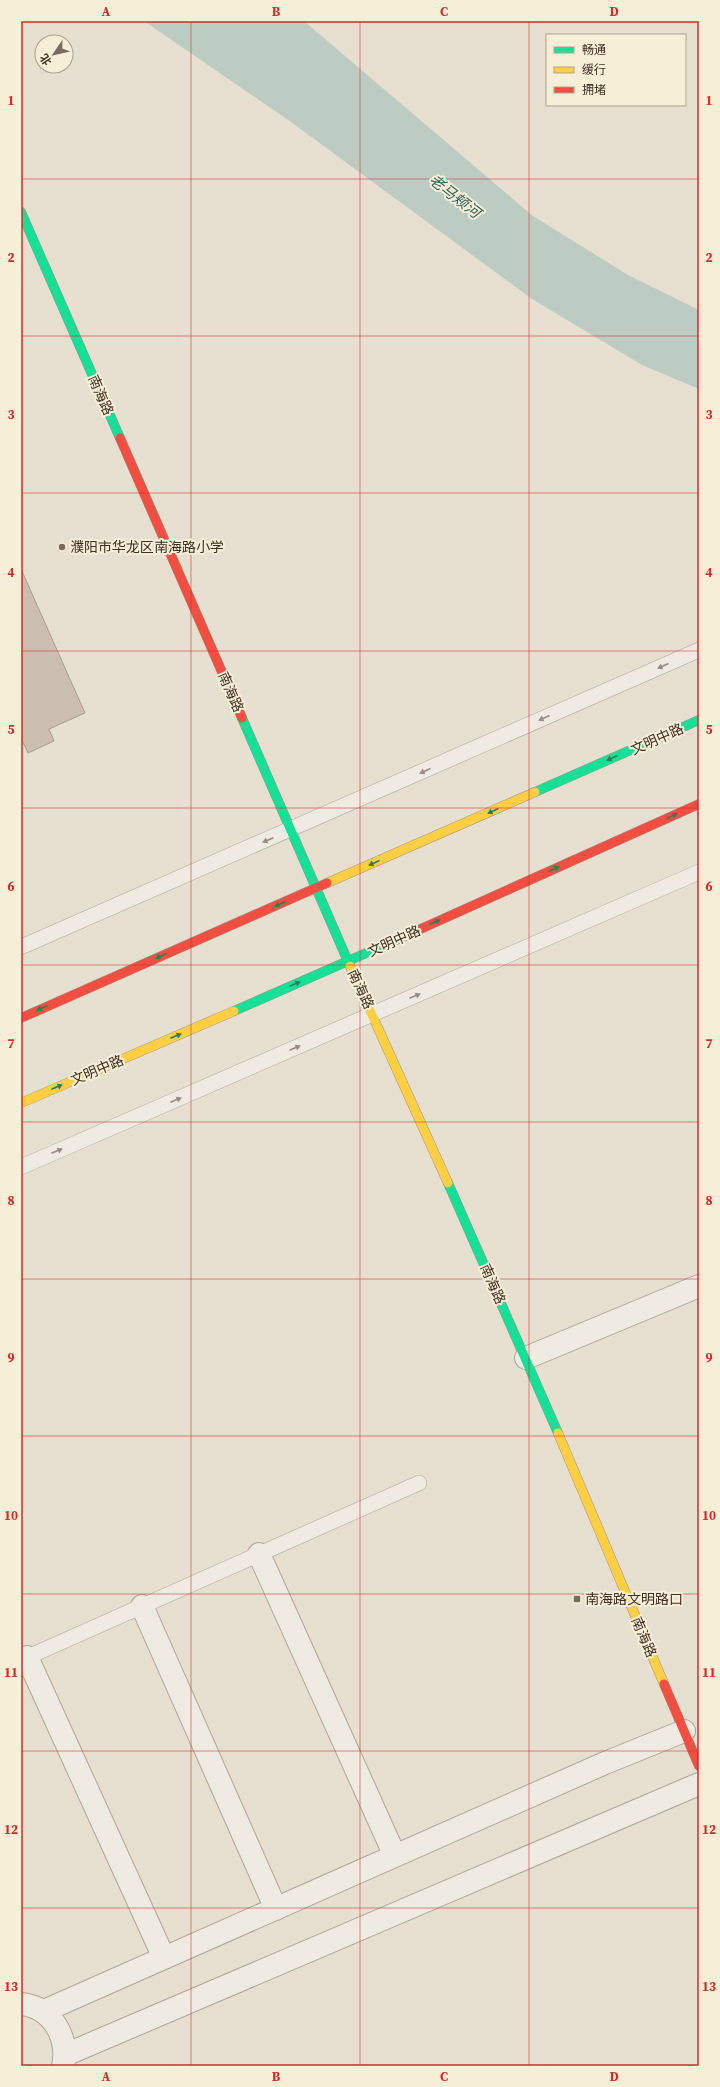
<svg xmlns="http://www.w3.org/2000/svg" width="720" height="2087" font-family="'Source Serif 4','Noto Sans SC',serif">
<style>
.water{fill:#bcccc2}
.building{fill:#cbbfb2;stroke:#a89c90}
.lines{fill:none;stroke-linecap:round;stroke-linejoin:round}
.lane-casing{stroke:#ada599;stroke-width:16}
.street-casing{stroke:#ada599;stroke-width:24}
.fast-casing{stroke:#9c958a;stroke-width:10}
.slow-casing{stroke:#9c958a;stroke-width:10}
.jam-casing{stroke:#9c958a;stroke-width:10}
.lane{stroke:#efebe3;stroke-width:15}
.street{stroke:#efebe3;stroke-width:22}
.fast{stroke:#16e098;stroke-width:9}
.slow{stroke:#ffcf43;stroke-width:9}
.jam{stroke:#f24e42;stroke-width:9}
.oneway{fill:#968c82}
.oneway2{fill:#2b7e56}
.grid{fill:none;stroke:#d62828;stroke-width:1;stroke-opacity:0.55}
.poi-dot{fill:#786c5e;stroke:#f7eed8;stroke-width:1.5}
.labels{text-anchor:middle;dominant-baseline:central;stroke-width:4;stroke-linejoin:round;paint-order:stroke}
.street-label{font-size:14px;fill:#3d2e20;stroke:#f7eed8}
.poi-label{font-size:14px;fill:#3d2e20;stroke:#f7eed8;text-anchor:start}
.water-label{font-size:15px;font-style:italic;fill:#2f5d5a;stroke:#f7eed8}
.neatline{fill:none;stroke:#d62828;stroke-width:1.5}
.grid-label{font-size:13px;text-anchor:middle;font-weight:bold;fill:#d62828}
</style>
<rect width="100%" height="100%" fill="#e7e0d1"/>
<!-- water -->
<path class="water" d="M144,21H304L533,216L628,275L699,310V389L642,365L532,299L291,122Z"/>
<!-- building -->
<path class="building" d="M21,569L85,713L49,729L54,741L28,753L21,738Z"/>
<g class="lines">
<defs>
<path id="lane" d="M21,947L699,650
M21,1167L699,872
M21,1660L419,1483"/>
<path id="street" d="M526,1358L699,1286
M259,1554L395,1856
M142,1606L276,1909
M27,1657L164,1958
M21,2004C52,2007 69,2037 63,2066
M44,2011L605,1763L684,1731
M65,2055L699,1784"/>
<path id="fast" d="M21,212L120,438
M242,718L350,966
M535,792L699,720
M234,1011L405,936
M448,1183L558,1433"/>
<path id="slow" d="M327,883L535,792
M350,966L448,1183
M21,1103L234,1011
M558,1433L664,1684"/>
<path id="jam" d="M120,438L242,718
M405,936L699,804
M21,1018L327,883
M664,1684L699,1766"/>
</defs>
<!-- lane casing -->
<use href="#lane" class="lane-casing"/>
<!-- street casing -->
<use href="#street" class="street-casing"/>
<!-- fast casing -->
<use href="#fast" class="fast-casing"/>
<!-- slow casing -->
<use href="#slow" class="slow-casing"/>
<!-- jam casing -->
<use href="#jam" class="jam-casing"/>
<!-- lane -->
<use href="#lane" class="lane"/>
<!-- street -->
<use href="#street" class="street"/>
<!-- fast -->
<use href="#fast" class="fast"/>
<!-- slow -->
<use href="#slow" class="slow"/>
<!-- jam -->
<use href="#jam" class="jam"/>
</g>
<!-- one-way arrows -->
<defs><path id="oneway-solid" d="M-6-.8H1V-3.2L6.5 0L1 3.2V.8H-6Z"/></defs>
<g class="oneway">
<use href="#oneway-solid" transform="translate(663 666) rotate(156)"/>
<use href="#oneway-solid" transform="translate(544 718) rotate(156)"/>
<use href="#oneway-solid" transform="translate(425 771) rotate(156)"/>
<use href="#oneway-solid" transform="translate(268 840) rotate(157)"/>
<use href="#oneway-solid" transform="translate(415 996) rotate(-23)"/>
<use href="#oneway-solid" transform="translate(295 1048) rotate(-23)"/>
<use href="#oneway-solid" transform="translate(176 1100) rotate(-23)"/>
<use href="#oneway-solid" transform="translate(57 1151) rotate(-23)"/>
</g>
<g class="oneway2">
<use href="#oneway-solid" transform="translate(612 758) rotate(156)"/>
<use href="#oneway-solid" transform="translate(493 811) rotate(156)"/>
<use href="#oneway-solid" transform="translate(672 816) rotate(-24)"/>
<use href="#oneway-solid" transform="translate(374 863) rotate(156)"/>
<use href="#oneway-solid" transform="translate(554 869) rotate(-24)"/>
<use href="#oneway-solid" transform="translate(280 904) rotate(156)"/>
<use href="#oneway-solid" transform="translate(435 922) rotate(-24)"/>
<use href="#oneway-solid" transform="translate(161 956) rotate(156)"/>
<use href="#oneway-solid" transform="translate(295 984) rotate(-23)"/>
<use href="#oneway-solid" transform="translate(42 1008) rotate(156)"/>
<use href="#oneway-solid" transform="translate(176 1036) rotate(-23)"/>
<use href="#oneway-solid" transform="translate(57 1087) rotate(-23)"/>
</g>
<!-- grid -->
<path class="grid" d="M191,21V2066M360,21V2066M529,21V2066M21,179H699M21,336H699M21,493H699M21,651H699M21,808H699M21,965H699M21,1122H699M21,1279H699M21,1436H699M21,1594H699M21,1751H699M21,1908H699"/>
<!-- markers -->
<g class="poi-dot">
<circle cx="62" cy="547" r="4"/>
<rect x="573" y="1595" width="8" height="8" rx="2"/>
</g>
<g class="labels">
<!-- street labels -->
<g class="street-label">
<text transform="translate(101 395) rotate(66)">南海路</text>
<text transform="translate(231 692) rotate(66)">南海路</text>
<text transform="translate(657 739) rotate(-24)">文明中路</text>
<text transform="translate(394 941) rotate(-24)">文明中路</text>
<text transform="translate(361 989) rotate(65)">南海路</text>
<text transform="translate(97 1070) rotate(-23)">文明中路</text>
<text transform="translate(493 1284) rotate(66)">南海路</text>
<text transform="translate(644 1637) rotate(67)">南海路</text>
</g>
<!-- poi labels -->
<g class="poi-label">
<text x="70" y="547">濮阳市华龙区南海路小学</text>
<text x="585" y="1599">南海路文明路口</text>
</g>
<!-- water labels -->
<g class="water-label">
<text transform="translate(455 196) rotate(38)">老马颊河</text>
</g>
</g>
<!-- border -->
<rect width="720" height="2087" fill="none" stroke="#f7eed8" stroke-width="44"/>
<!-- legend -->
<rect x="546" y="34" width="140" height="72" fill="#f7eed8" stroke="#ada18e"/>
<rect x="554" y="47" width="20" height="6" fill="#16e098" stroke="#ada18e"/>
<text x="582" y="54" font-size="12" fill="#3d2e20">畅通</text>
<rect x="554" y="67" width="20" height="6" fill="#ffcf43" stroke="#ada18e"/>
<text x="582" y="74" font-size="12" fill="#3d2e20">缓行</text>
<rect x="554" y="87" width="20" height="6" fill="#f24e42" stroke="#ada18e"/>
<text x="582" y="94" font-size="12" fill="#3d2e20">拥堵</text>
<!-- north arrow -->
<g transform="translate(54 54) rotate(236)"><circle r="19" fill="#f7eed8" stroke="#ada18e"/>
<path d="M0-3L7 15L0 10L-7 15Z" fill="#786c5e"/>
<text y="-6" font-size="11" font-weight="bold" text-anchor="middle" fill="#3d2e20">北</text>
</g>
<rect x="22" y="22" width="676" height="2043" class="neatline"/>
<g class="grid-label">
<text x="106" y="16">A</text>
<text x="276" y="16">B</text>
<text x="444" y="16">C</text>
<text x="614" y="16">D</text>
<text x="11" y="105">1</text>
<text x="709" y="105">1</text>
<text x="11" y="262">2</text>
<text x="709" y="262">2</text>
<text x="11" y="419">3</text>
<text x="709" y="419">3</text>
<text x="11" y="577">4</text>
<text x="709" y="577">4</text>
<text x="11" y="734">5</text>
<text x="709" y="734">5</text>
<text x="11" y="891">6</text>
<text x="709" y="891">6</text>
<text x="11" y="1048">7</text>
<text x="709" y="1048">7</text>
<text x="11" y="1205">8</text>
<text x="709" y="1205">8</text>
<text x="11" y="1362">9</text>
<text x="709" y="1362">9</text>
<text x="11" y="1520">10</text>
<text x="709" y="1520">10</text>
<text x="11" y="1677">11</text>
<text x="709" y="1677">11</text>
<text x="11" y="1834">12</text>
<text x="709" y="1834">12</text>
<text x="11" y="1991">13</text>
<text x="709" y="1991">13</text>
<text x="106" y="2081">A</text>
<text x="276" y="2081">B</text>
<text x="444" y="2081">C</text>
<text x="614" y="2081">D</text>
</g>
</svg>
